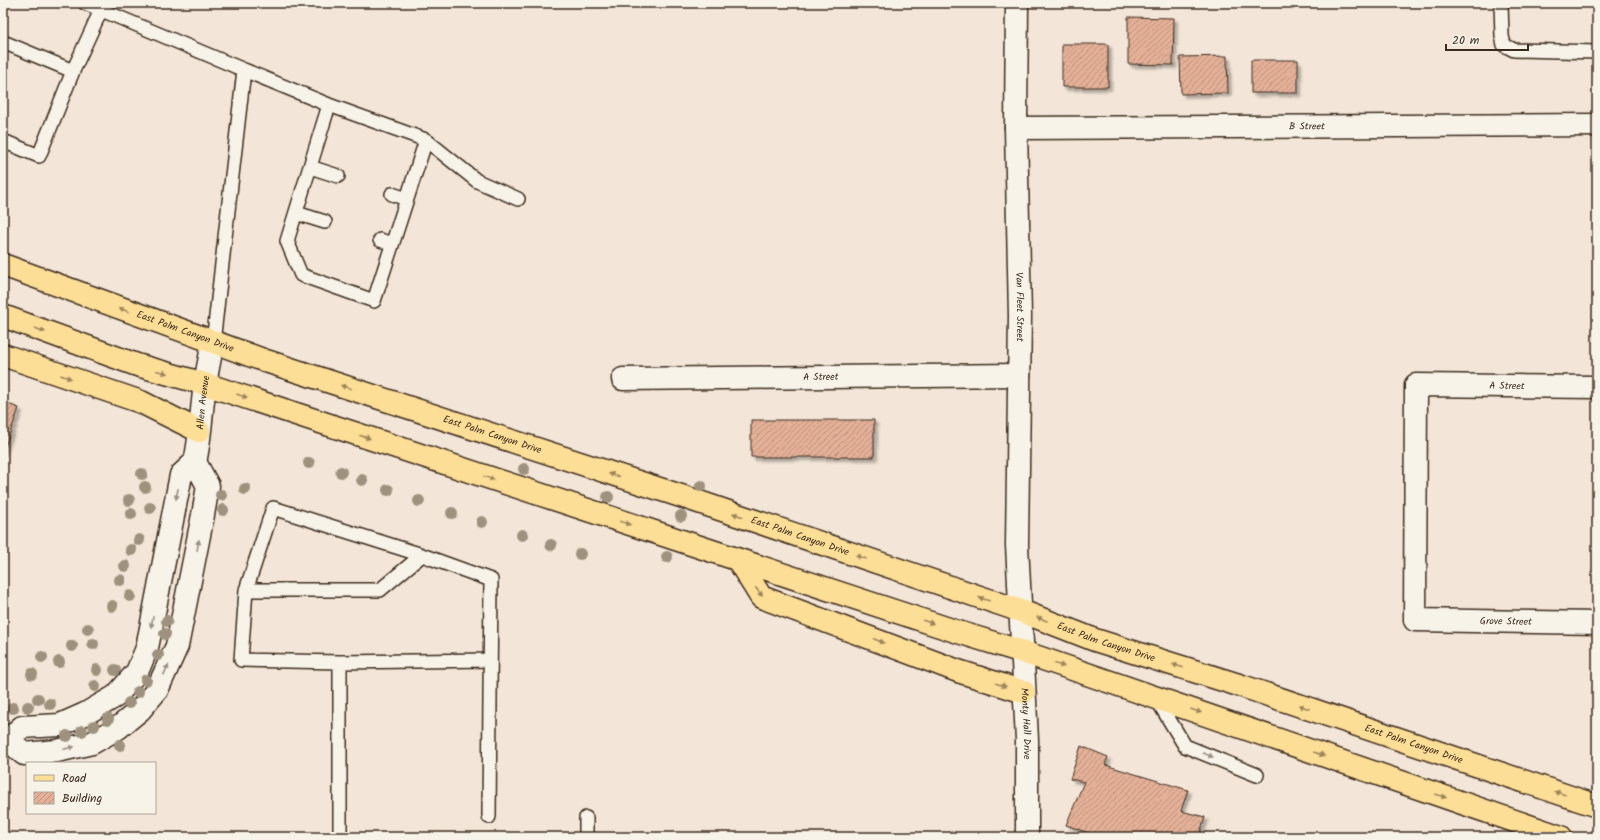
<svg xmlns="http://www.w3.org/2000/svg" width="1600" height="840" font-family="Kalam,sans-serif">
<style>
.building{fill:url(#building-hatch);stroke:#3b2a1e;filter:url(#shadow)}
.lines{fill:none;stroke-linecap:round;stroke-linejoin:round}
.service-casing{stroke:#3b2a1e;stroke-width:16}
.minor-casing{stroke:#3b2a1e;stroke-width:25}
.primary-casing{stroke:#3b2a1e;stroke-width:25}
.service{stroke:#f7f3e8;stroke-width:13}
.minor{stroke:#f7f3e8;stroke-width:22}
.primary{stroke:#fdde96;stroke-width:22}
.tree{fill:#9e927e}
.oneway{fill:#9c845a}
.oneway2{fill:#998e83}
.labels{text-anchor:middle;dominant-baseline:central;stroke-width:3.5;stroke-linejoin:round;paint-order:stroke}
.street-label{font-size:10px;fill:#3b2a1e;stroke:#f7f3e8}
</style>
<defs>
<pattern id="building-hatch" width="6" height="6" patternUnits="userSpaceOnUse"><rect width="6" height="6" fill="#e4b097"/><path d="M-1 1l2-2M0 6l6-6M5 7l2-2" fill="none" stroke="#ba8f7b"/></pattern>
<filter id="shadow"><feDropShadow dx="3.5" dy="3.5" stdDeviation="1" flood-color="#0004"/></filter>
</defs>
<rect width="100%" height="100%" fill="#f3e6d8"/>
<filter id="ink" filterUnits="userSpaceOnUse"><feTurbulence type="fractalNoise" baseFrequency=".025" numOctaves="2"/><feDisplacementMap in="SourceGraphic" scale="8" xChannelSelector="R" yChannelSelector="G"/><feConvolveMatrix kernelMatrix="1 2 1 2 8 2 1 2 1" color-interpolation-filters="sRGB"/></filter>
<g filter="url(#ink)">
<!-- building -->
<path class="building" d="M1128,17L1174,18L1173,65L1128,64Z
M1062,44H1108V87H1062Z
M1227,56L1228,93L1181,94L1180,57Z
M1251,60H1298V93H1251Z
M3,402L19,408L3,452Z
M751,420H874V457H751Z
M1081,746L1108,757L1105,765L1188,790L1181,811L1205,817L1199,837H1100L1066,825L1084,782L1070,779Z"/>
<g class="lines">
<defs>
<path id="service" d="M85,3L244,70L213,343
M1501,3L1502,36L1504,45L1514,50L1597,52
M3,42L73,71L39,156L3,141
M244,70L329,105L426,140L374,301L301,275L287,241L329,105
M73,71L101,10
M426,140L477,181L518,199
M310,167L338,176
M392,194L407,199
M296,213L325,222
M380,240L392,244
M246,590H380L422,555
M340,662L490,660
M1156,698L1185,746L1257,775
M586,818V837
M340,837V662L241,660L246,590L273,508L422,555L491,580L489,817"/>
<g id="minor">
<path id="s1" d="M1017,3L1016,128L1020,316L1017,545L1027,740V837"/>
<path id="s2" d="M1016,128L1597,125"/>
<path id="s3" d="M623,379L1019,375"/>
<path id="s4" d="M1597,387L1416,385L1415,620L1597,623"/>
<path id="s5" d="M195,462C201,437 201,411 205,385C207,371 210,357 213,343"/>
<path d="M3,739L8,740L24,754L57,751L92,743L118,728L140,710L157,690L177,646L203,515L208,486L195,462"/>
<path d="M8,740L22,727L60,725L85,714L116,696L137,672L147,648L181,475L195,462"/>
</g>
<g id="primary">
<path id="s6" d="M3,265L266,361L687,498L1021,611L1095,640L1242,686L1597,806"/>
<path d="M3,316L137,365L205,384L955,631L1023,652L1561,837"/>
<path d="M3,355L141,402L199,431"/>
<path d="M738,560L761,597L958,671L1024,692"/>
</g>
</defs>
<!-- service casing -->
<use href="#service" class="service-casing"/>
<!-- minor casing -->
<use href="#minor" class="minor-casing"/>
<!-- primary casing -->
<use href="#primary" class="primary-casing"/>
<!-- service -->
<use href="#service" class="service"/>
<!-- minor -->
<use href="#minor" class="minor"/>
<!-- primary -->
<use href="#primary" class="primary"/>
</g>
<!-- trees -->
<g class="tree">
<circle cx="309" cy="463" r="6"/>
<circle cx="524" cy="469" r="6"/>
<circle cx="341" cy="472" r="6"/>
<circle cx="142" cy="474" r="6"/>
<circle cx="362" cy="480" r="6"/>
<circle cx="701" cy="486" r="6"/>
<circle cx="145" cy="487" r="6"/>
<circle cx="245" cy="489" r="6"/>
<circle cx="388" cy="490" r="6"/>
<circle cx="221" cy="495" r="6"/>
<circle cx="608" cy="497" r="6"/>
<circle cx="129" cy="500" r="6"/>
<circle cx="419" cy="501" r="6"/>
<circle cx="150" cy="508" r="6"/>
<circle cx="223" cy="510" r="6"/>
<circle cx="452" cy="513" r="6"/>
<circle cx="131" cy="514" r="6"/>
<circle cx="681" cy="516" r="6"/>
<circle cx="482" cy="522" r="6"/>
<circle cx="522" cy="535" r="6"/>
<circle cx="139" cy="540" r="6"/>
<circle cx="551" cy="545" r="6"/>
<circle cx="131" cy="550" r="6"/>
<circle cx="580" cy="554" r="6"/>
<circle cx="667" cy="557" r="6"/>
<circle cx="125" cy="566" r="6"/>
<circle cx="120" cy="580" r="6"/>
<circle cx="130" cy="596" r="6"/>
<circle cx="112" cy="606" r="6"/>
<circle cx="167" cy="621" r="6"/>
<circle cx="88" cy="629" r="6"/>
<circle cx="165" cy="634" r="6"/>
<circle cx="93" cy="644" r="6"/>
<circle cx="72" cy="646" r="6"/>
<circle cx="158" cy="655" r="6"/>
<circle cx="42" cy="657" r="6"/>
<circle cx="59" cy="662" r="6"/>
<circle cx="97" cy="670" r="6"/>
<circle cx="115" cy="670" r="6"/>
<circle cx="32" cy="674" r="6"/>
<circle cx="146" cy="680" r="6"/>
<circle cx="95" cy="686" r="6"/>
<circle cx="138" cy="692" r="6"/>
<circle cx="38" cy="699" r="6"/>
<circle cx="129" cy="703" r="6"/>
<circle cx="50" cy="704" r="6"/>
<circle cx="28" cy="707" r="6"/>
<circle cx="13" cy="708" r="6"/>
<circle cx="108" cy="719" r="6"/>
<circle cx="94" cy="726" r="6"/>
<circle cx="82" cy="731" r="6"/>
<circle cx="67" cy="736" r="6"/>
<circle cx="120" cy="745" r="6"/>
</g>
<!-- one-way arrows -->
<defs><path id="oneway-solid" d="M-6-.8H1V-3.2L6.5 0L1 3.2V.8H-6Z"/></defs>
<g class="oneway">
<use href="#oneway-solid" transform="translate(124 310) rotate(-160)"/>
<use href="#oneway-solid" transform="translate(40 330) rotate(20)"/>
<use href="#oneway-solid" transform="translate(162 372) rotate(15)"/>
<use href="#oneway-solid" transform="translate(66 377) rotate(19)"/>
<use href="#oneway-solid" transform="translate(346 387) rotate(-162)"/>
<use href="#oneway-solid" transform="translate(242 396) rotate(19)"/>
<use href="#oneway-solid" transform="translate(365 437) rotate(18)"/>
<use href="#oneway-solid" transform="translate(614 475) rotate(-162)"/>
<use href="#oneway-solid" transform="translate(489 478) rotate(18)"/>
<use href="#oneway-solid" transform="translate(738 515) rotate(-161)"/>
<use href="#oneway-solid" transform="translate(625 523) rotate(18)"/>
<use href="#oneway-solid" transform="translate(861 557) rotate(-161)"/>
<use href="#oneway-solid" transform="translate(759 592) rotate(52)"/>
<use href="#oneway-solid" transform="translate(984 599) rotate(-161)"/>
<use href="#oneway-solid" transform="translate(1042 619) rotate(-159)"/>
<use href="#oneway-solid" transform="translate(928 622) rotate(18)"/>
<use href="#oneway-solid" transform="translate(879 641) rotate(21)"/>
<use href="#oneway-solid" transform="translate(1059 665) rotate(19)"/>
<use href="#oneway-solid" transform="translate(1178 666) rotate(-163)"/>
<use href="#oneway-solid" transform="translate(1001 685) rotate(17)"/>
<use href="#oneway-solid" transform="translate(1304 707) rotate(-161)"/>
<use href="#oneway-solid" transform="translate(1196 711) rotate(19)"/>
<use href="#oneway-solid" transform="translate(1319 754) rotate(19)"/>
<use href="#oneway-solid" transform="translate(1560 793) rotate(-161)"/>
<use href="#oneway-solid" transform="translate(1441 796) rotate(19)"/>
</g>
<g class="oneway2">
<use href="#oneway-solid" transform="translate(177 494) rotate(101)"/>
<use href="#oneway-solid" transform="translate(198 545) rotate(-80)"/>
<use href="#oneway-solid" transform="translate(152 622) rotate(102)"/>
<use href="#oneway-solid" transform="translate(166 670) rotate(-65)"/>
<use href="#oneway-solid" transform="translate(69 748) rotate(-13)"/>
<use href="#oneway-solid" transform="translate(1208 755) rotate(22)"/>
</g>
</g>
<g class="labels">
<!-- street labels -->
<g class="street-label">
<text stroke="none"><textPath href="#s2" startOffset="291">B Street</textPath></text>
<text stroke="none"><textPath href="#s1" startOffset="304">Van Fleet Street</textPath></text>
<text stroke="none"><textPath href="#s6" startOffset="194">East Palm Canyon Drive</textPath></text>
<text stroke="none"><textPath href="#s3" startOffset="198">A Street</textPath></text>
<text transform="translate(1507 386) rotate(1)">A Street</text>
<text stroke="none"><textPath href="#s5" startOffset="60">Allen Avenue</textPath></text>
<text stroke="none"><textPath href="#s6" startOffset="518">East Palm Canyon Drive</textPath></text>
<text stroke="none"><textPath href="#s6" startOffset="842">East Palm Canyon Drive</textPath></text>
<text stroke="none"><textPath href="#s4" startOffset="507">Grove Street</textPath></text>
<text stroke="none"><textPath href="#s6" startOffset="1166">East Palm Canyon Drive</textPath></text>
<text stroke="none"><textPath href="#s1" startOffset="721">Monty Hall Drive</textPath></text>
<text stroke="none"><textPath href="#s6" startOffset="1490">East Palm Canyon Drive</textPath></text>
</g>
</g>
<!-- margin -->
<rect width="1600" height="840" fill="none" stroke="#f7f3e8" stroke-width="16"/>
<rect x="8" y="8" width="1584" height="824" fill="none" stroke="#3b2a1e" stroke-width="1.5" filter="url(#ink)"/>
<!-- legend -->
<rect x="26" y="762" width="130" height="52" fill="#f7f3e8" stroke="#aca397"/>
<rect x="34" y="775" width="20" height="6" fill="#fdde96" stroke="#aca397"/>
<text x="62" y="782" font-size="12" fill="#3b2a1e">Road</text>
<rect x="34" y="792" width="20" height="12" fill="url(#building-hatch)" stroke="#aca397"/>
<text x="62" y="802" font-size="12" fill="#3b2a1e">Building</text>
<!-- scale -->
<path d="M1446 44v6h82v-6" fill="none" stroke="#3b2a1e" stroke-width="2"/>
<text x="1452" y="44" font-size="12" fill="#3b2a1e" stroke="#f7f3e8" stroke-width="3" paint-order="stroke">20 m</text>
</svg>
